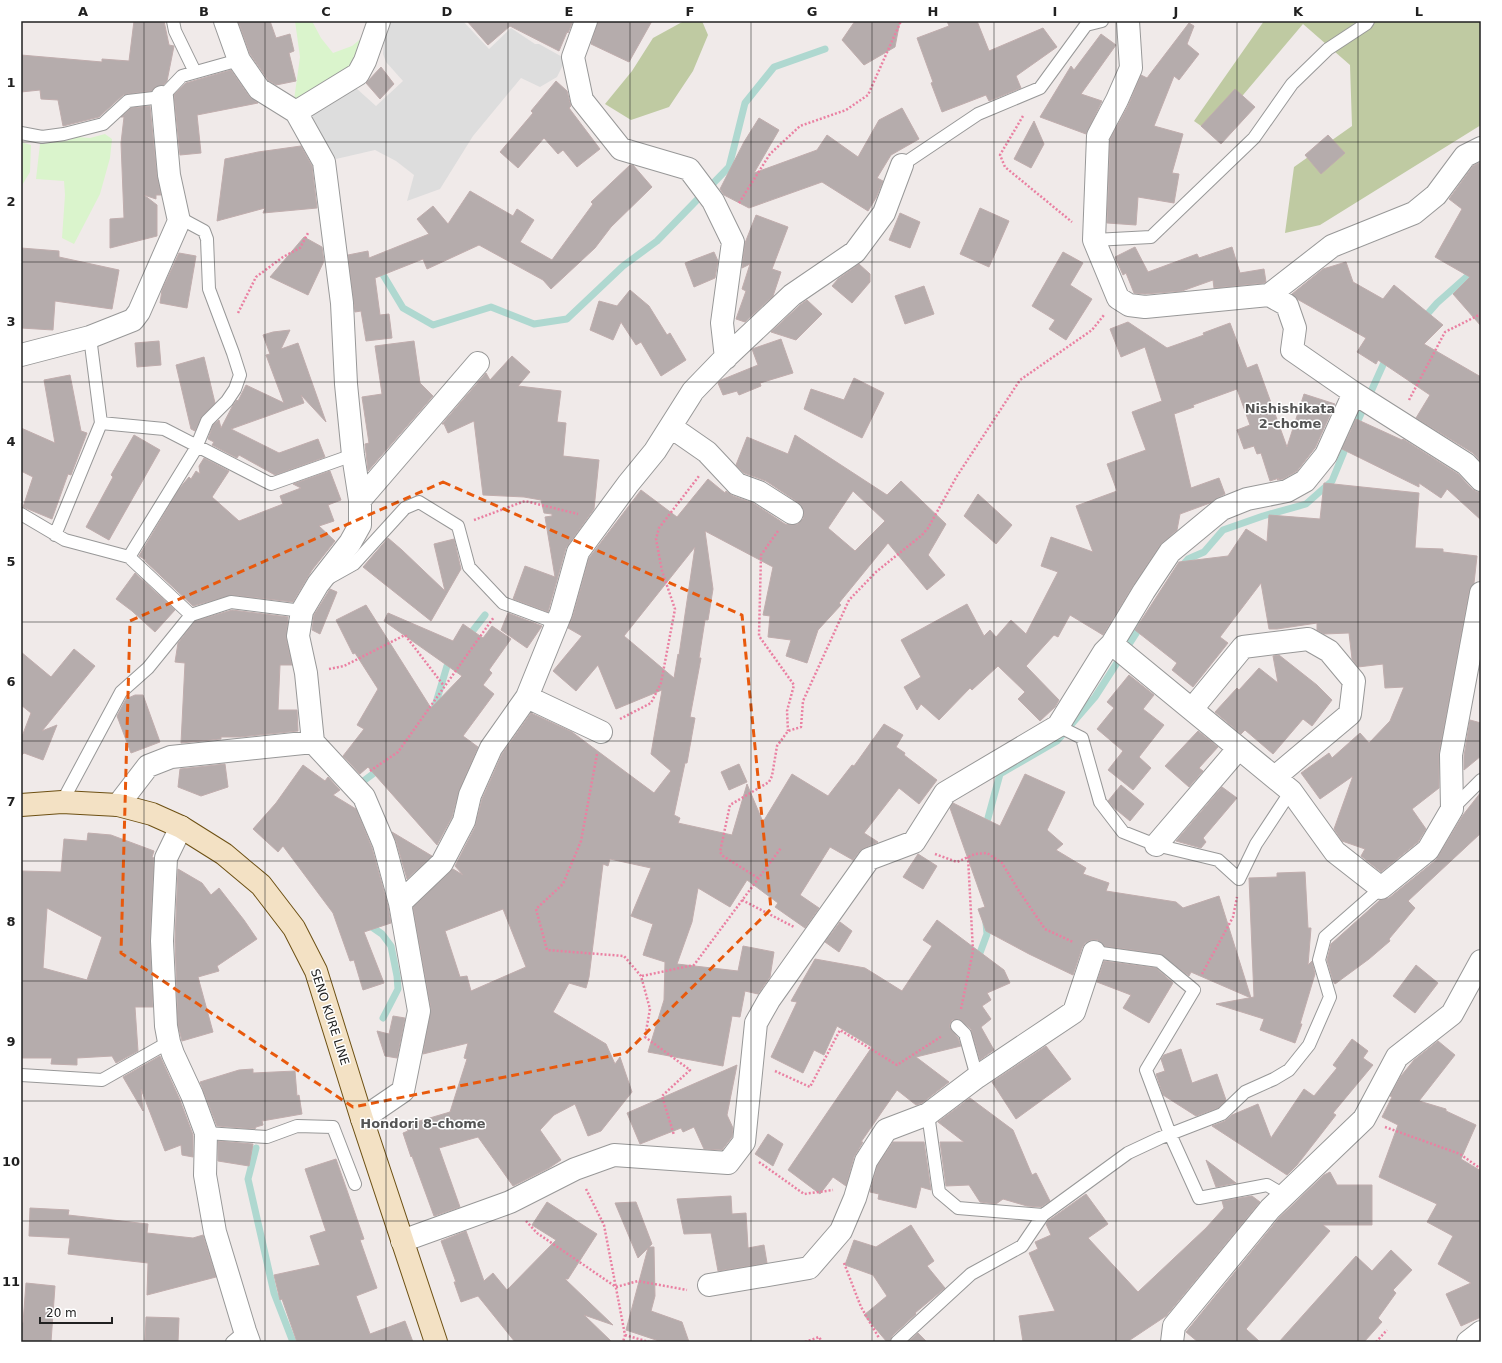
<svg xmlns="http://www.w3.org/2000/svg" width="1502" height="1363" font-family="'DejaVu Sans',sans-serif">
<style>
.forest{fill:#bfcaa2}
.park{fill:#daf4cc}
.parking{fill:#ddd}
.lines{fill:none;stroke-linecap:round;stroke-linejoin:round}
.stream{stroke:#afd8d0;stroke-width:7}
.building{fill:#b5acac;stroke:#c0adad;fill-rule:evenodd}
.lane-casing{stroke:#989898;stroke-width:14}
.street-casing{stroke:#989898;stroke-width:24}
.secondary-casing{stroke:#6d5013;stroke-width:24}
.path{stroke:#ea80a2;stroke-width:2.5;stroke-dasharray:2 2;stroke-linecap:butt}
.lane{stroke:#fff;stroke-width:12}
.street{stroke:#fff;stroke-width:22}
.secondary{stroke:#f3e1c4;stroke-width:22}
.marked{fill:none;stroke:#e8590c;stroke-width:3;stroke-dasharray:8 5;stroke-linejoin:round}
.grid{fill:none;stroke:#212121;stroke-width:1;stroke-opacity:0.55}
.labels{text-anchor:middle;dominant-baseline:central;stroke-width:3;stroke-linejoin:round;paint-order:stroke}
.street-label{font-size:12px;fill:#212121;stroke:#fff}
.neighbourhood-label{font-size:13px;font-weight:bold;fill:#545454;stroke:#fff}
.neatline{fill:none;stroke:#212121;stroke-width:1.5}
.grid-label{font-size:13px;text-anchor:middle;font-weight:bold;fill:#212121}
</style>
<rect width="100%" height="100%" fill="#f0eae9"/>
<!-- forest -->
<path class="forest" d="M684,21H702L708,35L693,71L669,107L631,120L605,104L632,71L653,38Z
M1264,21H1481V125L1320,225L1285,233L1294,167L1352,126L1350,65L1303,24L1211,133L1194,121Z"/>
<!-- park -->
<path class="park" d="M295,21H312L321,38L333,53L352,46L369,32L359,59L293,107L300,57Z
M105,134L112,139L110,158L100,194L74,244L62,238L65,195L64,181L36,179L40,144L66,141L77,137L90,138Z
M21,142L31,145L30,172L21,187Z"/>
<!-- parking -->
<path class="parking" d="M387,21H463L489,49L511,28L535,44H539L566,59L557,77L540,87L521,78L473,136L440,189L407,201L414,175L396,161L375,150L336,159L309,115L356,88L376,106L403,81L386,62L383,54L385,24Z"/>
<g class="lines">
<!-- stream -->
<path class="stream" d="M379,268L403,308L433,325L491,307L534,324L567,319L623,266L657,241L729,167L745,103L774,67L825,49
M1423,319L1437,303L1481,264
M1355,427L1387,356
M1180,568L1188,559L1204,552L1223,530L1263,516L1306,504L1332,481L1348,442
M468,637L485,615
M433,710L435,706L447,666L452,658
M362,782L381,768
M985,829L1000,774L1057,741L1095,697L1142,624
M366,923L382,934L391,946L397,976L398,989L383,1018
M977,961L987,934L986,923
M256,1148L248,1179L274,1293L293,1342"/>
</g>
<!-- building -->
<path class="building" d="M134,21H164L169,45L174,46L167,81L163,85L155,87L151,91L127,94L123,95L99,117L63,126L58,100L41,99L40,90L21,92V55L102,62V59L129,61Z
M238,21H270L276,38L290,34L294,51L289,53L296,81L276,85L268,80L250,54Z
M467,21H573L568,33L567,32L559,51L510,26L488,45Z
M598,21H652L629,62L591,44Z
M855,21H900L895,47L864,65L842,40Z
M947,21H977L989,51L1043,28L1057,47L1016,76L1021,88L989,101L986,95L942,112L931,83L933,82L917,38L949,26Z
M1189,23L1194,26L1187,44L1199,54L1179,80L1174,76L1154,126L1183,134L1172,173L1179,174L1174,203L1138,197L1136,225L1107,223L1110,139L1128,106L1141,75L1147,78Z
M1101,34L1116,45L1081,94L1102,101L1086,134L1040,117L1071,66L1074,70Z
M381,67L394,84L380,99L366,83Z
M231,70L249,96L258,103L197,115L201,153L180,155L174,95L186,83Z
M556,81L567,91L571,106L569,108L600,149L577,167L563,150L558,154L544,138L518,168L500,152L533,113L531,111Z
M1235,89L1255,107L1221,144L1201,126Z
M150,106L157,176L161,195H156V199L144,195L157,205V236L110,248V219L124,218L121,143L124,117H121L131,108Z
M902,108L919,139L891,155L877,178L883,181L876,198L868,211L822,182L749,208L724,195L720,189L744,142L759,118L779,130L754,173L817,150L827,135L858,157L879,120Z
M1034,121L1044,144L1031,168L1014,159Z
M1328,135L1345,153L1321,174L1305,155Z
M301,146L312,166L317,208L263,213L265,208L217,221L225,159L258,152Z
M1481,162V326L1453,294L1470,277L1435,257L1462,209L1449,199L1473,166Z
M630,165H633L652,187L611,227L595,248L551,289L543,280L479,245L427,269L423,259L375,278L380,315L389,314L392,338L366,341L361,311L355,312L348,255L368,251L369,258L429,234L417,219L433,206L448,224L470,191L513,216L517,209L534,220L520,242L552,260L593,204L591,202Z
M980,208L1009,221L989,267L960,254Z
M900,213L920,222L910,248L889,240Z
M756,215L788,227L772,269L781,272L773,296L745,322L736,319L746,291L742,289L750,264L742,268L745,243Z
M304,237L322,247L324,261L308,295L270,277Z
M1135,247L1148,272L1197,254L1199,258L1232,247L1240,273L1264,269L1266,282L1264,283L1214,288L1213,280L1182,291L1145,294L1134,293L1126,273L1123,275L1115,257Z
M21,248L59,251V257L119,270L112,309L55,301L53,330L21,328Z
M714,252L718,261L715,278L694,287L685,263Z
M1063,252L1083,263L1070,285L1092,299L1066,340L1049,329L1055,320L1032,306Z
M179,253L196,256L187,308L160,303L162,290Z
M1346,262L1353,282L1383,299L1394,285L1443,325L1424,344L1481,377V462L1473,453L1416,418L1430,395L1378,360L1376,364L1357,352L1366,338L1297,299L1292,294L1323,269Z
M859,264L870,274V282L852,303L832,286L838,279Z
M924,286L934,314L905,324L895,296Z
M630,290L649,306L667,335L670,333L686,360L661,376L641,342L636,345L621,322L613,340L590,330L599,301L617,306Z
M807,300L822,314L796,340L771,332L800,305Z
M1128,322L1167,348L1204,335L1203,333L1230,323L1247,368L1257,364L1287,447L1304,394L1335,404L1315,448L1297,471L1283,479L1277,480L1279,478L1270,481L1261,453L1257,454L1254,446L1244,449L1237,430L1250,425L1237,389L1193,405L1194,407L1174,414L1191,488L1219,478L1225,494L1217,498L1210,503L1180,514L1177,530L1160,545L1134,584L1103,635L1070,615L1058,637L1054,635L1026,666L1059,700L1055,707L1040,721L1018,699L1025,692L998,666L972,690L970,688L939,720L921,704L917,710L904,687L921,677L901,640L967,604L984,636L990,630L996,637L1011,620L1026,634L1058,572L1041,566L1051,537L1093,552L1076,506L1117,491L1107,464L1146,450L1132,412L1162,401L1145,347L1121,357L1110,329Z
M290,330L281,349L298,343L326,422L301,395L304,403L231,429L279,453L318,439L325,457L275,475L239,455L237,458L212,445L214,442L208,439L213,425L219,420L221,428L233,405L237,400L238,401L246,385L284,403L266,355L270,354L263,335L273,332Z
M781,339L793,373L760,383L761,386L739,395L737,391L723,395L718,383L721,380L758,365L752,349Z
M159,341L161,365L137,367L135,343Z
M414,341L420,383L433,396L368,471L365,444L369,443L362,397L382,394L375,346Z
M512,356L530,372L518,386L561,391L557,422L566,423L563,456L599,460L594,509L566,548L548,612L513,599L525,566L555,577L545,517L552,516V514L544,513L541,500L524,497L483,495L474,421L448,433L444,424H442L486,373L490,380Z
M204,357L215,403L202,416L195,431L191,429L176,365Z
M70,375L81,431L87,433L71,475L68,474L52,519L23,507L33,477L21,471V428L55,443L44,380Z
M854,378L884,393L862,438L804,409L811,389L844,400Z
M1356,419L1402,440L1403,439L1458,474L1472,489L1477,492H1481V520L1447,489L1441,498L1419,483V487L1342,449Z
M134,435L160,450L109,540L86,527L113,477L111,475Z
M795,435L887,495L901,481L946,524L928,555L945,575L927,590L888,543L839,603L841,605L818,630L807,663L786,656L791,640L768,637L770,616L763,615L773,567L705,531L713,589L708,620H705L699,658H701L690,717L695,718L687,763H685L674,815L680,818L678,823L732,835L747,784L763,822L792,774L828,796L852,765L854,766L884,724L903,735L896,747L905,753L904,755L937,780L919,804L899,788L864,833L878,842L864,848L859,852L853,860L830,847L800,895L819,908L805,928L775,907L778,903L747,880L730,907L698,888L692,922L677,964L738,971L743,946L774,952L770,977L758,994L745,991L740,1017L732,1016L723,1066L648,1052L664,1000L665,962L643,955L653,924L631,916L651,868L610,859L608,866L603,864L589,977L586,988L569,983L553,1012L606,1044L615,1064L620,1057L632,1092L601,1131L588,1136L575,1104L554,1115L540,1130L561,1160L549,1168L513,1186L478,1137L439,1148L460,1207L434,1216L412,1156L411,1157L403,1133L408,1131L406,1125L450,1112L467,1059L464,1058L468,1043L423,1054L431,1009L413,907L453,869L463,875L455,866L475,827L482,799L502,754L531,713L572,732L654,793L671,771L651,754L662,690L616,709L598,665L576,691L553,671L582,636L568,628L573,616L589,558L641,490L677,517L708,479L725,493L726,491L733,496L753,503L785,524L792,525L798,524L803,519L804,514L803,508L799,503L766,481L744,473L736,465L747,437L788,454ZM853,491L885,521L855,551L828,528ZM695,547L679,655L678,654L674,678L624,636ZM503,909L526,967L471,991L467,976L460,977L445,931Z
M204,458L229,471L212,497L239,521L283,504L280,496L301,488L293,484L330,471L341,500L328,505L334,521L319,526L335,541L312,570L293,602L232,595L193,606L145,561L146,560L139,556L179,489L189,477L191,479L196,471L200,474L199,466Z
M1324,483L1419,493L1415,548L1443,549V552L1477,556L1474,583L1469,591L1439,753V788L1412,809L1426,829L1418,842L1381,872L1361,856L1365,849L1342,841L1334,829L1353,776L1320,799L1301,773L1329,753L1332,758L1360,733L1369,743L1390,721L1404,687L1385,688L1383,664L1358,667L1352,659L1349,633L1324,634L1317,630V623L1277,629H1269L1261,583L1220,637L1228,643L1193,687L1172,670L1177,663L1135,630L1179,562L1228,556L1246,529L1267,542L1269,515L1320,519Z
M978,494L1012,525L996,544L964,516Z
M388,538L402,550L445,591L434,544L454,539L461,569L431,621L363,567Z
M135,573L175,610L155,632L132,611L116,599Z
M330,589L337,592L320,634L312,630L314,615Z
M366,605L431,708L462,676L384,621L388,613L453,641L463,624L483,638L492,626L511,639L489,670L492,673L483,685L494,694L463,736L478,747L459,790L452,817L437,845L368,767L360,774L343,756L364,729L357,725L378,689L355,653L353,654L336,620Z
M232,610L288,617L286,638L292,665H280L278,710H297L298,731L240,737H221V739L181,743L185,663L175,662L178,643L195,621Z
M508,613L542,626L527,648L501,630Z
M74,649L95,666L42,731L57,725L43,760L24,753L21,756V739L31,713L21,705V652L51,677Z
M1279,655L1317,685L1332,700L1312,726L1303,719L1273,754L1245,730L1241,734L1215,712L1237,688L1239,690L1259,668L1278,683L1273,656Z
M1129,675L1154,695L1143,709L1164,725L1139,757L1151,768L1133,790L1108,770L1123,751L1097,729L1114,708L1107,702Z
M135,695H143L160,742L131,753L117,716L126,699Z
M1470,720L1481,723V756L1464,770V756Z
M1198,731L1218,747L1199,768L1203,771L1189,787L1165,766Z
M225,764L228,787L201,796L178,787L180,769Z
M739,764L747,782L729,790L721,772Z
M303,765L325,781L328,777L340,790L333,795L356,809L372,848L388,906L391,923L364,932L384,983L363,990L354,960L350,961L333,913L283,846L278,852L253,829L276,803Z
M1025,774L1065,792L1047,830L1063,844L1056,850L1086,868L1083,874L1109,883L1106,891L1176,902L1183,908L1219,896L1251,998L1191,972L1189,976L1160,954L1104,946L1098,940H1091L1085,943L1082,948L1073,975L1029,954L986,931L978,909L985,907L950,808L953,803L1000,826Z
M1121,785L1144,804L1130,821L1113,807L1108,801Z
M1222,787L1237,798L1203,838L1206,842L1201,848L1176,841Z
M1481,792V833L1408,901L1415,908L1389,939L1390,941L1369,959L1335,984L1333,981L1327,960L1331,944L1380,900L1389,898L1436,860L1463,815Z
M392,832L432,856L407,879L396,841Z
M88,833L111,835L154,851L152,857L154,858L150,940L153,1007H135L138,1051L116,1063L112,1056L77,1058V1065L51,1064L52,1058H21V871L61,872L64,839L87,841ZM47,908L102,937L87,980L43,968Z
M918,854L937,866L923,889L903,877Z
M178,869L202,883L211,895L219,888L244,920L257,939L217,966L219,971L198,977L213,1032L182,1041L178,1025L175,941Z
M1305,872L1308,928H1311L1308,965L1312,961L1315,974L1300,1024H1302L1295,1043L1260,1030L1264,1019L1216,1004L1254,997L1249,878L1277,877V873Z
M937,920L1004,970L1010,983L987,993L991,1000L982,1006L991,1019L981,1027L994,1050L980,1060L971,1029L959,1019L952,1020L950,1024V1028L958,1038L961,1046L916,1057L949,1082L922,1103L916,1105L897,1090L861,1142H863L854,1157L846,1186L833,1177L820,1194L788,1170L872,1047L837,1026L824,1055L814,1050L803,1073L771,1057L797,1002L791,1001L815,959L865,968L902,991L932,946L923,940Z
M840,922L852,931L839,952L825,942Z
M1104,961L1156,968L1173,983L1149,1023L1123,1008L1131,995L1097,982Z
M1416,965L1438,983L1415,1013L1393,996Z
M393,1016L405,1018L397,1058L385,1056L377,1031L389,1034Z
M1352,1039L1368,1051L1363,1058L1373,1065L1333,1113L1336,1115L1297,1165L1287,1175L1212,1126L1225,1121L1232,1115L1258,1104L1271,1138L1304,1089L1314,1096L1337,1068L1333,1065Z
M1438,1041L1455,1055L1419,1101L1446,1109V1111L1476,1125L1461,1159L1481,1171V1317L1461,1326L1446,1294L1471,1283L1438,1264L1453,1236L1427,1222L1437,1204L1379,1177L1398,1125L1382,1117L1392,1097L1390,1096L1401,1076L1414,1060Z
M1046,1046L1071,1079L1016,1119L992,1082Z
M1181,1049L1192,1083L1217,1074L1226,1100L1218,1108L1196,1116L1163,1095L1156,1074L1165,1071L1161,1059L1164,1055Z
M160,1056L180,1100L193,1135V1157L182,1155L181,1145L165,1151L141,1089L143,1111L123,1077Z
M737,1065L727,1115L733,1128L732,1137L722,1150L704,1149L694,1127L683,1132L681,1128L640,1144L627,1113Z
M253,1069V1073L295,1071L297,1096L299,1095L302,1114L262,1121L263,1125L256,1127L255,1129L217,1126L200,1082L239,1070Z
M970,1098L1013,1130L1032,1175L1036,1173L1050,1201L1041,1207L1027,1206L1003,1199L996,1204L980,1202L969,1185L946,1186L940,1142H964L938,1122Z
M768,1134L783,1144L773,1166L755,1154Z
M218,1141L253,1144L249,1166L218,1161Z
M893,1142H924L931,1190L921,1187L916,1208L878,1199L879,1194L870,1192L877,1166Z
M336,1159L364,1239L360,1240L377,1288L356,1296L370,1334L405,1321L413,1342H297L282,1299L280,1300L274,1275L320,1265L310,1236L326,1231L305,1169Z
M1206,1160L1236,1183L1216,1187Z
M1330,1172L1337,1185H1372V1225H1323L1330,1231L1246,1329L1260,1342H1198L1186,1332L1279,1218L1324,1175Z
M1086,1194L1108,1224L1088,1238L1138,1292L1206,1228L1224,1208L1222,1201L1252,1196L1260,1202L1166,1316L1127,1342H1023L1019,1316L1055,1311L1029,1253L1038,1249L1035,1242L1051,1235L1046,1224L1048,1221Z
M731,1196L732,1214L746,1213L748,1248L764,1245L767,1263L718,1271L711,1233L684,1234L677,1199Z
M547,1202L597,1234L568,1279H565L613,1325L584,1315L612,1342H515L478,1296L461,1302L454,1282H456L441,1241L466,1231L484,1281L493,1273L507,1290L556,1240L532,1225Z
M636,1202L652,1244L649,1247H654L655,1296L651,1311L682,1322L689,1342H662L626,1330L648,1248L638,1258L615,1203Z
M30,1208L69,1210L68,1215L148,1224L147,1233L193,1238L203,1235L216,1277L147,1295L148,1263L68,1254L70,1238L29,1236Z
M911,1225L934,1261L927,1266L945,1288L915,1313L916,1314L892,1336L890,1342H887L864,1315L887,1296L873,1275L845,1265L854,1240L876,1247Z
M1391,1250L1412,1270L1393,1290L1396,1293L1378,1318L1382,1322L1364,1342H1279L1356,1256L1372,1271Z
M26,1283L55,1286L51,1342H21V1323H23Z
M146,1317L179,1318L178,1342H145Z
M918,1333L927,1342H908Z"/>
<g class="lines">
<defs>
<path id="lane" d="M173,21L175,31L195,72
M21,133L42,137L64,134L103,124L128,101L162,97L182,76L239,60
M902,165L978,114L1040,88L1086,25L1102,21
M1094,240L1151,237L1254,138L1292,84L1328,49L1366,24L1368,21
M90,337L101,423L164,429L271,484L353,455
M21,514L65,540L129,557L191,615L231,602L302,611
M55,535L101,423
M129,557L195,450L207,421L227,401L235,389L240,375L233,353L209,289L207,239L204,231L178,217
M329,578L354,564L405,508L419,502L458,526L469,567L503,603L557,623
M1058,726L1082,738L1100,802L1123,832L1156,845L1218,860L1239,879L1256,844L1291,791
M62,802L121,692L148,668L191,615
M1452,809L1481,780
M1094,952L1159,961L1194,990L1146,1070L1170,1134L1199,1198L1267,1185L1284,1195
M957,1026L965,1034L977,1077
M21,1075L102,1080L169,1042
M928,1114L939,1192L958,1208L1043,1215
M206,1133L267,1137L297,1126L333,1127L355,1184
M232,1342L245,1331
M897,1342L971,1274L1022,1246L1043,1215L1128,1153L1160,1138L1222,1114L1245,1092L1274,1079L1289,1070L1309,1045L1330,997L1319,960L1325,937L1381,888"/>
<path id="street" d="M225,21L239,60L259,89L296,112L324,162L342,303L346,384L353,455L360,500V525L350,543L318,584L302,611L298,636L306,673L313,742
M586,21L573,57L582,100L621,149L689,169L713,201L733,242L722,323L726,358
M1128,21L1131,68L1117,100L1098,136L1094,240L1118,298L1129,305L1145,307L1269,295L1287,305L1295,328L1292,350L1354,393L1466,464L1481,480
M296,112L358,74L365,61L379,21
M1269,295L1332,246L1414,213L1436,195L1465,156L1481,148
M21,355L90,337L133,320L139,312L179,221L169,175L162,97
M671,427L707,452L737,484L759,492L792,513
M360,500L478,363
M1112,644L1291,791L1335,852L1381,888L1428,850L1452,809L1451,755L1481,593
M527,697L601,732
M1192,709L1243,647L1308,639L1329,651L1354,681L1350,714L1275,777
M118,805L148,766L171,757L313,742L364,797L384,844L400,903L419,1011L403,1091L362,1119
M181,827L166,858L162,941L166,1026L169,1042L173,1054L192,1095L206,1133L205,1175L215,1232L245,1331L249,1342
M1156,845L1239,748
M400,903L442,863L464,821L470,795L491,748L527,697L561,613L578,552L628,484L655,451L693,391L722,361L792,295L855,252L884,213L902,165
M402,1241L510,1202L575,1169L614,1155L728,1163L744,1142L756,1023L769,1000L869,859L914,842L945,793L1058,726L1104,652L1112,644L1144,591L1170,552L1222,509L1247,499L1287,491L1305,481L1326,455L1354,393
M709,1285L809,1268L841,1231L855,1198L866,1161L886,1130L928,1114L977,1077L1074,1012L1094,952
M1172,1342L1174,1326L1270,1209L1364,1119L1397,1057L1452,1014L1481,961
M1468,1342L1481,1332"/>
<path id="secondary" d="M21,805L62,802L118,805L152,814L181,827L224,854L261,885L294,928L316,971L362,1119L436,1342"/>
</defs>
<!-- lane casing -->
<use href="#lane" class="lane-casing"/>
<!-- street casing -->
<use href="#street" class="street-casing"/>
<!-- secondary casing -->
<use href="#secondary" class="secondary-casing"/>
<!-- path -->
<path class="path" d="M1023,116L1000,155L1005,167L1072,222
M739,203L770,154L800,126L846,110L868,95L901,21
M238,313L256,277L283,257L300,248L308,233
M1409,400L1445,332L1481,314
M474,520L525,501L578,514
M778,531L761,555L759,636L794,685L787,711L788,731
M329,669L344,666L405,635L444,686
M620,719L651,703L661,683L675,609L662,571L656,539L659,528L699,476
M597,754L581,841L563,884L536,909L547,950L624,956L641,976L650,1009L645,1037L690,1070L662,1096L674,1135
M370,771L398,752L494,617
M935,854L957,862L975,854L987,853L1002,863L1019,891L1045,929L1073,942
M758,878L723,856L720,852L730,805L769,782L772,776L777,746L788,731L801,727L803,701L849,600L876,572L922,535L928,528L957,476L1020,380L1092,330L1104,315
M742,900L794,927
M1202,974L1233,917L1237,897
M642,976L694,965L781,848
M961,1009L973,951L968,857
M775,1071L810,1087L840,1030L897,1065L942,1036
M1385,1127L1460,1154L1481,1169
M759,1162L804,1194L833,1190
M586,1189L604,1225L625,1335L623,1342
M526,1221L537,1233L616,1287L638,1281L687,1290
M844,1263L861,1307L879,1338
M625,1335L649,1342
M805,1342L819,1337L822,1342
M1376,1342L1387,1330"/>
<!-- lane -->
<use href="#lane" class="lane"/>
<!-- street -->
<use href="#street" class="street"/>
<!-- secondary -->
<use href="#secondary" class="secondary"/>
</g>
<!-- marked area -->
<path class="marked" d="M443,482L742,615L771,909L626,1053L353,1107L121,953L130,621Z"/>
<!-- grid -->
<path class="grid" d="M144,21V1342M265,21V1342M386,21V1342M508,21V1342M630,21V1342M751,21V1342M872,21V1342M994,21V1342M1116,21V1342M1237,21V1342M1358,21V1342M21,142H1481M21,262H1481M21,382H1481M21,502H1481M21,622H1481M21,741H1481M21,861H1481M21,981H1481M21,1101H1481M21,1221H1481"/>
<g class="labels">
<!-- street labels -->
<g class="street-label">
<text transform="translate(330 1017) rotate(72)">SENO KURE LINE</text>
</g>
<!-- neighbourhood labels -->
<g class="neighbourhood-label">
<text x="1290" y="408">Nishishikata<tspan x="1290" dy="15">2-chome</tspan></text>
<text x="423" y="1123">Hondori 8-chome</text>
</g>
</g>
<!-- border -->
<rect width="1502" height="1363" fill="none" stroke="#ffffff" stroke-width="44"/>
<!-- scale -->
<path d="M40 1317v6h72v-6" fill="none" stroke="#212121" stroke-width="2"/>
<text x="46" y="1317" font-size="12" fill="#212121" stroke="#ffffff" stroke-width="3" paint-order="stroke">20 m</text>
<rect x="22" y="22" width="1458" height="1319" class="neatline"/>
<g class="grid-label">
<text x="83" y="16">A</text>
<text x="204" y="16">B</text>
<text x="326" y="16">C</text>
<text x="447" y="16">D</text>
<text x="569" y="16">E</text>
<text x="690" y="16">F</text>
<text x="812" y="16">G</text>
<text x="933" y="16">H</text>
<text x="1055" y="16">I</text>
<text x="1176" y="16">J</text>
<text x="1298" y="16">K</text>
<text x="1419" y="16">L</text>
<text x="11" y="87">1</text>
<text x="11" y="206">2</text>
<text x="11" y="326">3</text>
<text x="11" y="446">4</text>
<text x="11" y="566">5</text>
<text x="11" y="686">6</text>
<text x="11" y="806">7</text>
<text x="11" y="926">8</text>
<text x="11" y="1046">9</text>
<text x="11" y="1166">10</text>
<text x="11" y="1286">11</text>
</g>
</svg>
